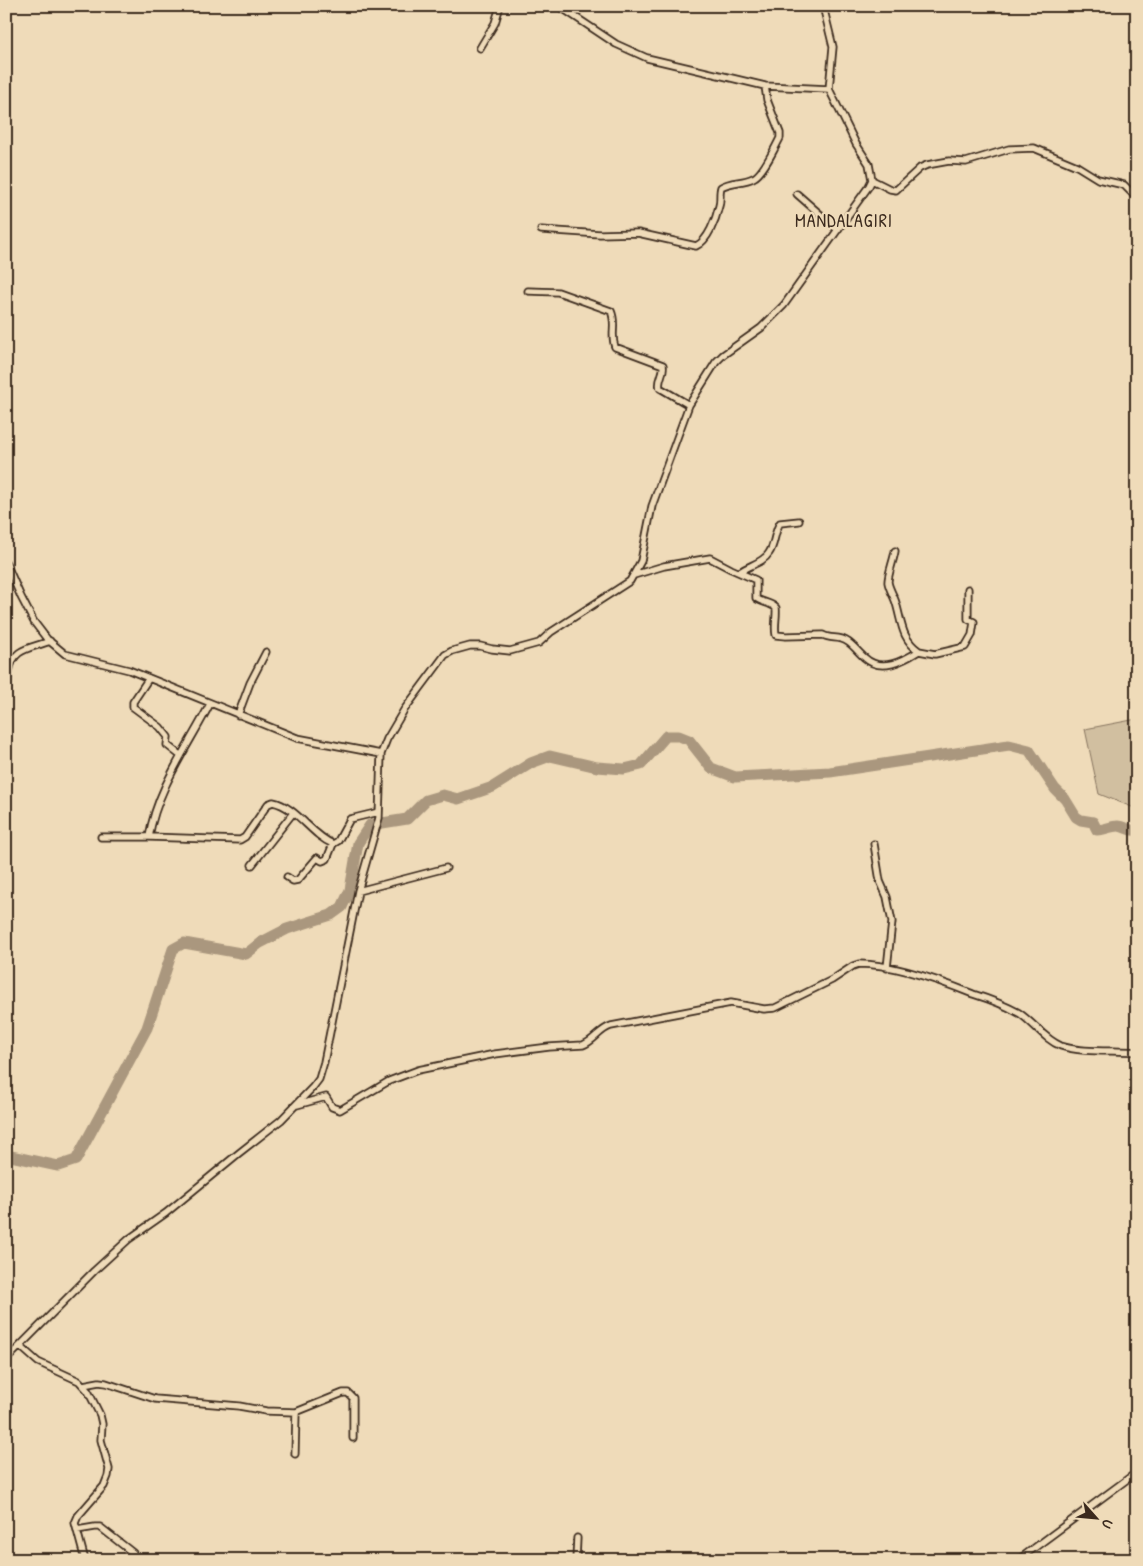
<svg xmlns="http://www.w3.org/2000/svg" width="1143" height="1566" font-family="'Patrick Hand',sans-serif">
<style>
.green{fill:#d1bfa0;stroke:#86745f}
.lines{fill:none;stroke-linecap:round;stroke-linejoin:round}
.river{stroke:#aa977e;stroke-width:11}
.street-casing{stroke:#3b2a1e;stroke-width:9}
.street{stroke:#efdbb9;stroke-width:5.5}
.labels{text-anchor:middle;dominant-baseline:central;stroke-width:4.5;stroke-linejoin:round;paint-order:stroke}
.quarter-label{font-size:18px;letter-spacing:1px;fill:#3b2a1e;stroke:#efdbb9}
</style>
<rect width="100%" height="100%" fill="#efdbb9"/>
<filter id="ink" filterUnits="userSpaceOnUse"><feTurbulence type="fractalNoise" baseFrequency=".02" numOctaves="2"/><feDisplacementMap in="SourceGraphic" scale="10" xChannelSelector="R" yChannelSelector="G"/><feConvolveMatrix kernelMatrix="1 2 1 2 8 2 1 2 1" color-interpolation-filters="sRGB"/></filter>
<g filter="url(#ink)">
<!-- green -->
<path class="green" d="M1137,719V809L1099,794L1085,729Z"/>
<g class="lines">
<!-- river -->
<path class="river" d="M6,1155L58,1166L76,1160L147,1028L173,949L184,943L246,954L260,943L287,929L331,915L342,907L350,890L358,843L370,825L407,819L426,800L443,795L458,799L493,787L531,763L550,756L597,767L624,769L641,765L666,736H679L689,740L711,768L735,777L830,772L1009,745L1029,750L1055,789L1065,799L1076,817L1081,820L1093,822L1097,830C1104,830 1111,826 1118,826C1125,826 1129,832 1137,830"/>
<defs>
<path id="street" d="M559,6L616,44L647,58L765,86L829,89
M480,48L495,23L500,6
M872,180L890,189L896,190L920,168L927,165L949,161L966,162L1009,149L1034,148L1077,166L1098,179L1124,185L1137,198
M797,194L838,230
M541,230L600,234L638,233L696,246C708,241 716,219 719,206C721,200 719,193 721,187C731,181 743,183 753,178C762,175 775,148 780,138V133L767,100L765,86
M528,291L558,292L611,311C617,324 610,334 615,347L663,365C665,373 657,380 660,388L689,405
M895,551C894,559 888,574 888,582C889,589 894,596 896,603C902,623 901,638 919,651
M6,563L21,597L34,622L47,639L65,654L129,670L297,738L381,754
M740,572C749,565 763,563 769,553C775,545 774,532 780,523L799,521
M634,575L664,566L710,558L731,569L756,580V598C762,603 770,602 776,608C777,617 774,626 776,635L786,636L823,635C831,640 839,635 848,642C854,646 859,653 865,658C881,673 903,661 919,651L935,654L965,647L972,635L974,622L968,619V589
M149,678L133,702V707L160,727L168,737L167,745L181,756
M6,695C9,688 7,680 9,672C13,647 30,649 50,641
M238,715L250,683L266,652
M101,837H149L240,840L245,837L268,804L273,802C297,807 311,835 333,844L338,841L350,819L379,812
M149,837C157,788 188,747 210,704
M874,844L880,881L887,897L892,922L887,968
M252,865L293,813
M287,877L293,881L298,880L317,858L322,861L327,859L333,844
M358,891L446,868
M297,1105L326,1097L332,1107L340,1110L389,1081L418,1070L495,1054L549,1047L583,1045C594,1041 599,1030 611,1026L731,1003L764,1009L775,1008L832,980L853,966L859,964C894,964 941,981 973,994C989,999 1005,1005 1019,1013C1033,1022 1045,1040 1061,1046C1082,1053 1114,1050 1137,1052
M20,1346L38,1362L79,1381L88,1391L100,1415L102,1424L101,1440L109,1469L108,1476L104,1486L78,1516L75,1523L85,1560
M6,1360L94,1271L129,1239L166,1213L239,1153L281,1120L313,1087L319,1079L324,1062L358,891L379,818L381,754L387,739L404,710L445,655L452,651L470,646H480L492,649L510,651L539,643L551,632L630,581L641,561L652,506L689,405L716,362L723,355L761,328L784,305L869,186L872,180L869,164L856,144L829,89L833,47L823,6
M83,1385L99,1382L106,1383L155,1399L239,1406L266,1411L296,1412L343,1393H348L353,1398V1438
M295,1454L296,1412
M77,1530L95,1527H100L133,1553
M576,1560L577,1538
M1018,1560L1137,1472"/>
</defs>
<!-- street casing -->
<use href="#street" class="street-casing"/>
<!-- street -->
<use href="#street" class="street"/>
</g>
</g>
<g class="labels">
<!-- quarter labels -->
<g class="quarter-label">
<text x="844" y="220">MANDALAGIRI</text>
</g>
</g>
<!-- margin -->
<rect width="1143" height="1566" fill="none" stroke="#efdbb9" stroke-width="25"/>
<rect x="12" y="12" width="1118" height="1541" fill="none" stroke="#3b2a1e" stroke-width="2" filter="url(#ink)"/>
<!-- north arrow -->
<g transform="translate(1096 1518) rotate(117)" stroke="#efdbb9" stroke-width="4" paint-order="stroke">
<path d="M0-4L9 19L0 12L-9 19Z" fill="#3b2a1e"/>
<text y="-8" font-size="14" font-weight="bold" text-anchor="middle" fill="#3b2a1e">U</text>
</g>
</svg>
